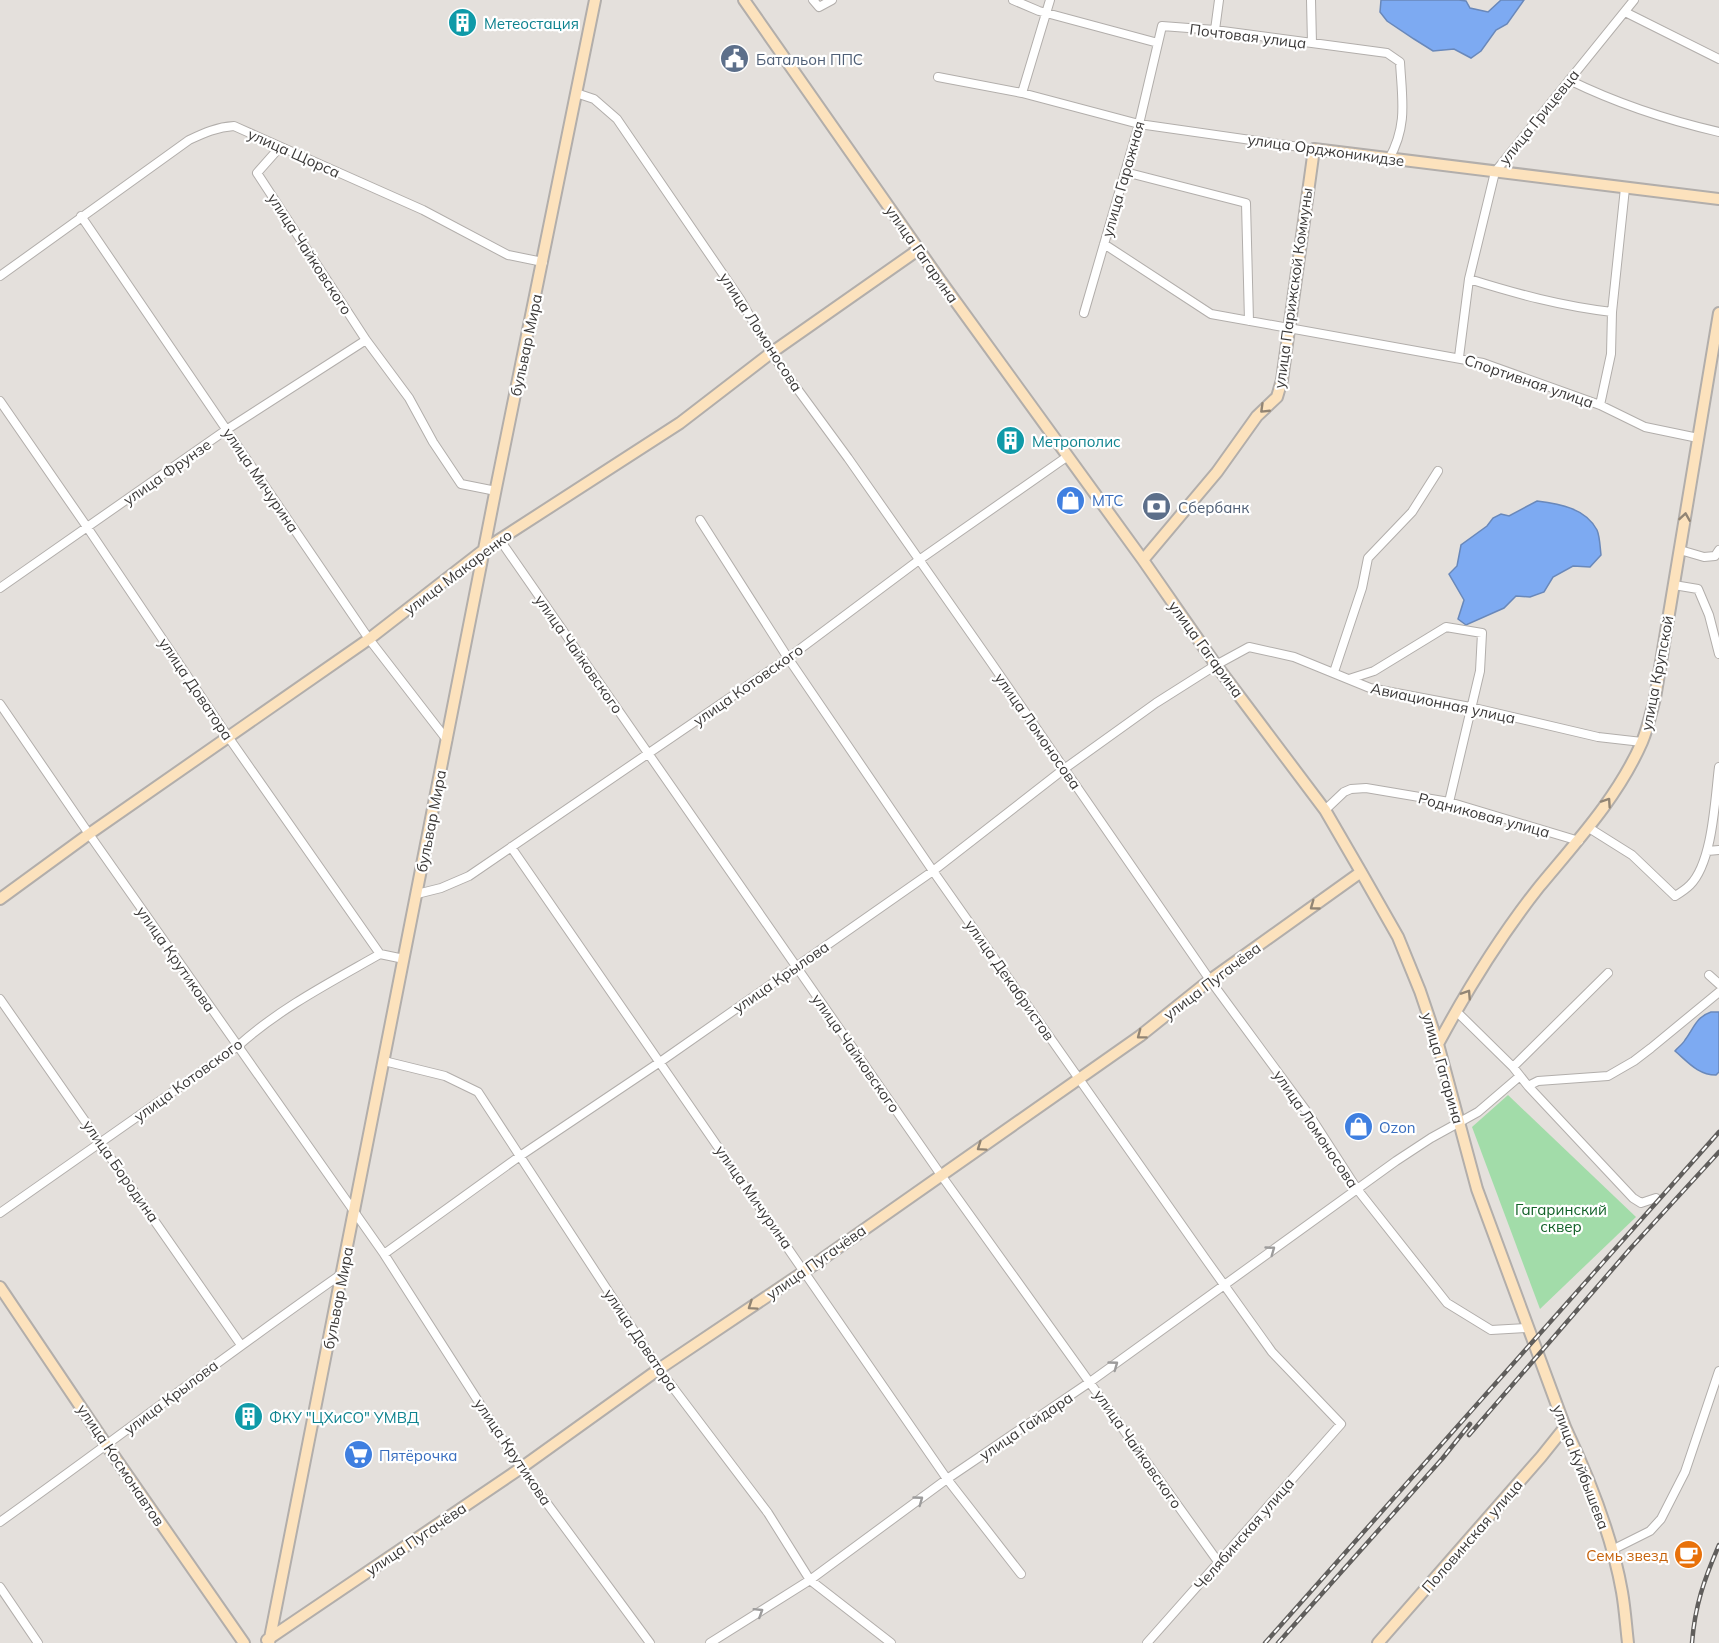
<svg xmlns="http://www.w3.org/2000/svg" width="1719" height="1643" font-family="Mulish,sans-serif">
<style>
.green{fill:#a2dca9}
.water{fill:#7daaf2;stroke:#6988ba;stroke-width:1.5}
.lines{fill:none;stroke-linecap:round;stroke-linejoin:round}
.street-casing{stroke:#b2aeab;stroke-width:10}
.secondary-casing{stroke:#b2aeab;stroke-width:14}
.street{stroke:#fff;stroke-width:8}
.secondary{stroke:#fce2bd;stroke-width:10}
.rail-casing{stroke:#605e5c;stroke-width:4.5}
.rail{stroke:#fff;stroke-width:2;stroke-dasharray:7;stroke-linecap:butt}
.oneway{stroke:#928574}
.oneway2{stroke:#9d9c9c}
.labels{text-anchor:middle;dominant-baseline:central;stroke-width:4.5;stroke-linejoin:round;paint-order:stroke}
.culture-label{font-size:15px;fill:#0d838f;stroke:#fff;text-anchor:start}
.street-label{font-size:15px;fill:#3b3938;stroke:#fff}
.service-label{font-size:15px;fill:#4e5e75;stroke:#fff;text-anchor:start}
.shop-label{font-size:15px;fill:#366cbe;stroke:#fff;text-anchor:start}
.park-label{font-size:15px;fill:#116127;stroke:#fff}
.food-label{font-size:15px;fill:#c56008;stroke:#fff;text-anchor:end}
</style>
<rect width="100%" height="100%" fill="#e4e0dc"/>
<!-- green -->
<path class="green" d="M1508,1095L1636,1217L1540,1309L1472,1127Z"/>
<!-- water -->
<path class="water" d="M1381,0H1459L1466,1L1470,8L1488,12L1501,0H1524L1507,24L1496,30L1481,51L1471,58L1454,49L1433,51L1414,39L1387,21L1380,12Z
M1537,501C1560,504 1585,508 1597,530C1600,537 1600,547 1601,555L1590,567L1573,566L1553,577L1544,592L1530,597L1516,596L1504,608L1466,625L1458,619L1464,600L1449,574L1457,566L1461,545L1487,526L1493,518L1501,514L1509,516Z
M1711,1012H1719V1072L1716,1075C1698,1075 1688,1062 1675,1051C1678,1047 1683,1044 1685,1040C1694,1028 1696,1017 1711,1012Z"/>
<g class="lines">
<defs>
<path id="street" d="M813,0L819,7L832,0
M1013,0L1039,11L1158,43
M1311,0L1312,43
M1625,12L1719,59
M1215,30L1219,0
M938,77L1022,93L1139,124L1314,149
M1569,80C1616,103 1667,120 1719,132
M576,93L594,99L617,119L740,299L771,353L848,458L990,661L1210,980L1310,1116L1357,1189L1447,1303L1491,1330L1528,1328
M1022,93L1050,0
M280,147L257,173L366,340L409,398L433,442L461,484L496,491
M1125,172L1246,203L1249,321
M81,216L369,639L447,740
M1104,244L1211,314L1483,363L1600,405L1645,427L1698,438
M0,276L189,140C204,133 217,127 234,126L423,210L508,255L543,262
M1469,279C1517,294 1561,306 1612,312L1625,188
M1084,313L1139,124L1162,26L1215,30L1387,53L1400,62C1402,99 1408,125 1389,159
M1459,357L1469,279L1495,172L1634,0
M0,401L87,527L229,738L380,954L404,959
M1600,405L1611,354L1612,312
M700,520L788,658L933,871L1207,1261L1272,1352L1341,1424L1147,1643
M500,540L941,1175L1219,1563
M1680,550L1704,557L1715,556L1719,550
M1674,585L1698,589L1709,615L1719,654
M0,588L226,430L366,340
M1334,672L1362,588L1368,558L1412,512L1438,471
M1349,679L1374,671L1446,627L1482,633L1480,671L1449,802
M0,704L89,834L384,1254L520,1156L660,1062L933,871L1064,769L1156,703L1216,665L1249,647L1294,657L1370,688L1470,707L1598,737L1642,742
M1325,810L1344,792L1351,789L1366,788L1449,802L1579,841
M1589,828L1632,855L1675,896C1680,893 1686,889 1690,885C1713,862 1715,798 1719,767
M511,847L947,1479L1021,1574
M1707,851L1719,850
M417,894L441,888L469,876L788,658L919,560L1068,456
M1709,975L1719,984
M0,999L241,1345
M1456,1011L1513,1067L1528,1086L1633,1198L1641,1203L1656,1198
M384,1061L445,1076L478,1092L659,1369L768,1513L810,1580L891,1643
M1513,1067L1608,973
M1528,1086L1538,1081L1608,1076L1634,1061L1651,1048L1719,992
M0,1213L238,1046C280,1008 331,982 380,954
M384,1254L521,1468L650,1643
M0,1522C115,1440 227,1354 343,1273
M1612,1550L1650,1531L1661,1519L1685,1472L1719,1371
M0,1587L38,1643
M710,1643L810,1580L947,1479L1090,1382L1396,1161L1431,1138L1478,1112L1520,1076"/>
<path id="secondary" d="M744,0L940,280L1143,560L1216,665L1325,810L1361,872L1398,937L1420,991L1438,1044L1477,1189L1565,1427C1590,1480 1612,1535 1622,1592C1625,1609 1626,1626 1628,1643
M1143,560L1217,472L1257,416L1277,397L1282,380L1314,149L1719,199
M0,899L89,834L369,639L485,549L680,423L771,353L918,250
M1438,1044C1467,990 1501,935 1539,887C1577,841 1618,797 1642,742C1648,728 1651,713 1655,698L1719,313
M0,1287L107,1446L244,1643
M267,1640L521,1468L659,1369L805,1271L1140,1036L1210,980L1361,872
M269,1643L496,488L595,0
M1378,1643L1541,1457L1565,1427"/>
</defs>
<!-- street casing -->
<use href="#street" class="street-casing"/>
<!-- secondary casing -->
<use href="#secondary" class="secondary-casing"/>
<!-- street -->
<use href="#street" class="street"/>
<!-- secondary -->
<use href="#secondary" class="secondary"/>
<defs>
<path id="rail" d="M1469,1435L1630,1249L1719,1152
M1265,1643L1719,1132
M1278,1643L1442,1459L1470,1424
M1692,1643C1695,1605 1704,1580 1719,1545"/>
</defs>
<!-- rail casing -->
<use href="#rail" class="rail-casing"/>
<!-- rail -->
<use href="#rail" class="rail"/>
</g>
<!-- one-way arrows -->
<defs><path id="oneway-chevron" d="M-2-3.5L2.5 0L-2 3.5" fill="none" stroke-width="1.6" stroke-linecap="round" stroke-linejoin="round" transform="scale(1.5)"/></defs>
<g class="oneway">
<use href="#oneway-chevron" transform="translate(1264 409) rotate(136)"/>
<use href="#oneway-chevron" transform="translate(1685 517) rotate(-81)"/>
<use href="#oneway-chevron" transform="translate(1607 802) rotate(-56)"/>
<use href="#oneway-chevron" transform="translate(1314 906) rotate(144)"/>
<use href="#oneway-chevron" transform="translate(1467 994) rotate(-57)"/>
<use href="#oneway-chevron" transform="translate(1141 1035) rotate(143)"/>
<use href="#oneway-chevron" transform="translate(981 1147) rotate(145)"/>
<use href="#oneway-chevron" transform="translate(752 1306) rotate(146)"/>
</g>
<g class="oneway2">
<use href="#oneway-chevron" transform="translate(1271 1250) rotate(-36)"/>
<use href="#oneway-chevron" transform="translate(1114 1365) rotate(-36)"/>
<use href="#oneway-chevron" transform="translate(919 1500) rotate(-36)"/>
<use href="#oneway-chevron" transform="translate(759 1612) rotate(-32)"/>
</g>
<!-- icons -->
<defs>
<symbol id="building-disc" viewBox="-11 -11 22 22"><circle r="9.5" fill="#0f9aa8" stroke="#fff"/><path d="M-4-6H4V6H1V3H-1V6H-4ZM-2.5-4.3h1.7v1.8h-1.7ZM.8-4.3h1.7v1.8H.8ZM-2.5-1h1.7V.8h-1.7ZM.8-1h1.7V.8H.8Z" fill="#fff"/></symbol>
<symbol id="civic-disc" viewBox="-11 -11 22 22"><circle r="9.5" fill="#5c6f8a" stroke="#fff"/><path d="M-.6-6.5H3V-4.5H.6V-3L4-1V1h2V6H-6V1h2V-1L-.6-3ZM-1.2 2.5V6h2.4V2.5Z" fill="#fff"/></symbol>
<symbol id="shop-disc" viewBox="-11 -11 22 22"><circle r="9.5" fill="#3f7fe0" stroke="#fff"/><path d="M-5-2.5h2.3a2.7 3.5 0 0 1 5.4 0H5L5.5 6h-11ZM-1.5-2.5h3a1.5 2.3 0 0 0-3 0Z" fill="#fff"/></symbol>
<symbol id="bank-disc" viewBox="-11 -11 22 22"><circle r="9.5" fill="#5c6f8a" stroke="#fff"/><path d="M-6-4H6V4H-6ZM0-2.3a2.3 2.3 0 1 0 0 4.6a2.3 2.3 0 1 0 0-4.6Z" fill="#fff"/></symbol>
<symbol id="supermarket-disc" viewBox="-11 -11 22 22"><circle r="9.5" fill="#3f7fe0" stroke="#fff"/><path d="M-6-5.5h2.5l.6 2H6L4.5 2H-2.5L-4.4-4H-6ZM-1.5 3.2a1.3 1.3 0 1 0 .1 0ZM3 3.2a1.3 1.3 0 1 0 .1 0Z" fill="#fff"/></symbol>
<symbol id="cafe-disc" viewBox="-11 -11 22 22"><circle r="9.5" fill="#e8710a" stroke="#fff"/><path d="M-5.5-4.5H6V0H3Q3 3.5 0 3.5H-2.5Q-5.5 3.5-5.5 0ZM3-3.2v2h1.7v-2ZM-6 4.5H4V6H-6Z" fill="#fff"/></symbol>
</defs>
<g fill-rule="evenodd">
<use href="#building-disc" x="446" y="6" width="33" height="33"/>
<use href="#civic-disc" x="718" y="42" width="33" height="33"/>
<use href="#building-disc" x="994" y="424" width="33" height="33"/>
<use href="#shop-disc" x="1054" y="484" width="33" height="33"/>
<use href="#bank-disc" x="1140" y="490" width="33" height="33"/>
<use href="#shop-disc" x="1342" y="1110" width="33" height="33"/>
<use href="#building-disc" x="232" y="1400" width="33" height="33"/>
<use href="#supermarket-disc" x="342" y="1438" width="33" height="33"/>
<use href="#cafe-disc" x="1672" y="1538" width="33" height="33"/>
</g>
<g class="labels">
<!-- culture labels -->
<g class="culture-label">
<text x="484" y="23">Метеостация</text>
<text x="1032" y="441">Метрополис</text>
<text x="269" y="1417">ФКУ "ЦХиСО" УМВД</text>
</g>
<!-- street labels -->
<g class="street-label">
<text transform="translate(1248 36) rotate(7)">Почтовая улица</text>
<text transform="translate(1539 117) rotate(-51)">улица Грицевца</text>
<text transform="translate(1326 150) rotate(8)">улица Орджоникидзе</text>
<text transform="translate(294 153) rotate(24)">улица Щорса</text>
<text transform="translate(1123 179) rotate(-74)">улица Гаражная</text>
<text transform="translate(310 254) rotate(57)">улица Чайковского</text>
<text transform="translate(922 254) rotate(55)">улица Гагарина</text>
<text transform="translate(1293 288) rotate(-82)">улица Парижской Коммуны</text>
<text transform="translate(761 332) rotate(57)">улица Ломоносова</text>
<text transform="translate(526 345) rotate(-78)">бульвар Мира</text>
<text transform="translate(1529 381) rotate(19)">Спортивная улица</text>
<text transform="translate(167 472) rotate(-35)">улица Фрунзе</text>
<text transform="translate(261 480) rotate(56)">улица Мичурина</text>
<text transform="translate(458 572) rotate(-37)">улица Макаренко</text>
<text transform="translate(1206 649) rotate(54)">улица Гагарина</text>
<text transform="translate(579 654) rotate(55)">улица Чайковского</text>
<text transform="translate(1657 673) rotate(-79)">улица Крупской</text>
<text transform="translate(748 685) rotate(-35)">улица Котовского</text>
<text transform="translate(196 689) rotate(56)">улица Доватора</text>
<text transform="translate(1443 703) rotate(12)">Авиационная улица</text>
<text transform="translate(1038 731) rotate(55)">улица Ломоносова</text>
<text transform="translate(1484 815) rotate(15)">Родниковая улица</text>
<text transform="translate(431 821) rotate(-79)">бульвар Мира</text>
<text transform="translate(176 959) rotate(55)">улица Крутикова</text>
<text transform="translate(781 977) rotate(-35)">улица Крылова</text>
<text transform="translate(1010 980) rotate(55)">улица Декабристов</text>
<text transform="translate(1212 981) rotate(-37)">улица Пугачёва</text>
<text transform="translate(856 1053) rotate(55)">улица Чайковского</text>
<text transform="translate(1443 1068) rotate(74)">улица Гагарина</text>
<text transform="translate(188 1080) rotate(-36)">улица Котовского</text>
<text transform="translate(1316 1129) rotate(56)">улица Ломоносова</text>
<text transform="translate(121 1171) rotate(55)">улица Бородина</text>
<text transform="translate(754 1197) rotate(55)">улица Мичурина</text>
<text transform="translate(816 1262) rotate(-35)">улица Пугачёва</text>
<text transform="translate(338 1298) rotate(-79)">бульвар Мира</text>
<text transform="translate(641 1340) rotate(56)">улица Доватора</text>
<text transform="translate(171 1397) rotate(-37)">улица Крылова</text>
<text transform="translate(1026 1426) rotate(-34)">улица Гайдара</text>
<text transform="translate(1138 1449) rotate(55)">улица Чайковского</text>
<text transform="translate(513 1452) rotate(56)">улица Крутикова</text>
<text transform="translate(121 1465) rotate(56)">улица Космонавтов</text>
<text transform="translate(1581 1467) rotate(69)">улица Куйбышева</text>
<text transform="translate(1244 1534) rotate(-49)">Челябинская улица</text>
<text transform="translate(1472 1536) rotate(-49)">Половинская улица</text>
<text transform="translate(416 1539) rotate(-34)">улица Пугачёва</text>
</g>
<!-- service labels -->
<g class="service-label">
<text x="756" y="59">Батальон ППС</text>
<text x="1178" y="507">Сбербанк</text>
</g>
<!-- shop labels -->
<g class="shop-label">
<text x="1092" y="500">МТС</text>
<text x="1379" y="1127">Ozon</text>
<text x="379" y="1455">Пятёрочка</text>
</g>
<!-- park labels -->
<g class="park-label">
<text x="1561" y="1209">Гагаринский<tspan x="1561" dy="17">сквер</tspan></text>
</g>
<!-- food labels -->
<g class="food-label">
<text x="1668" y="1555">Семь звезд</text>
</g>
</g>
</svg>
